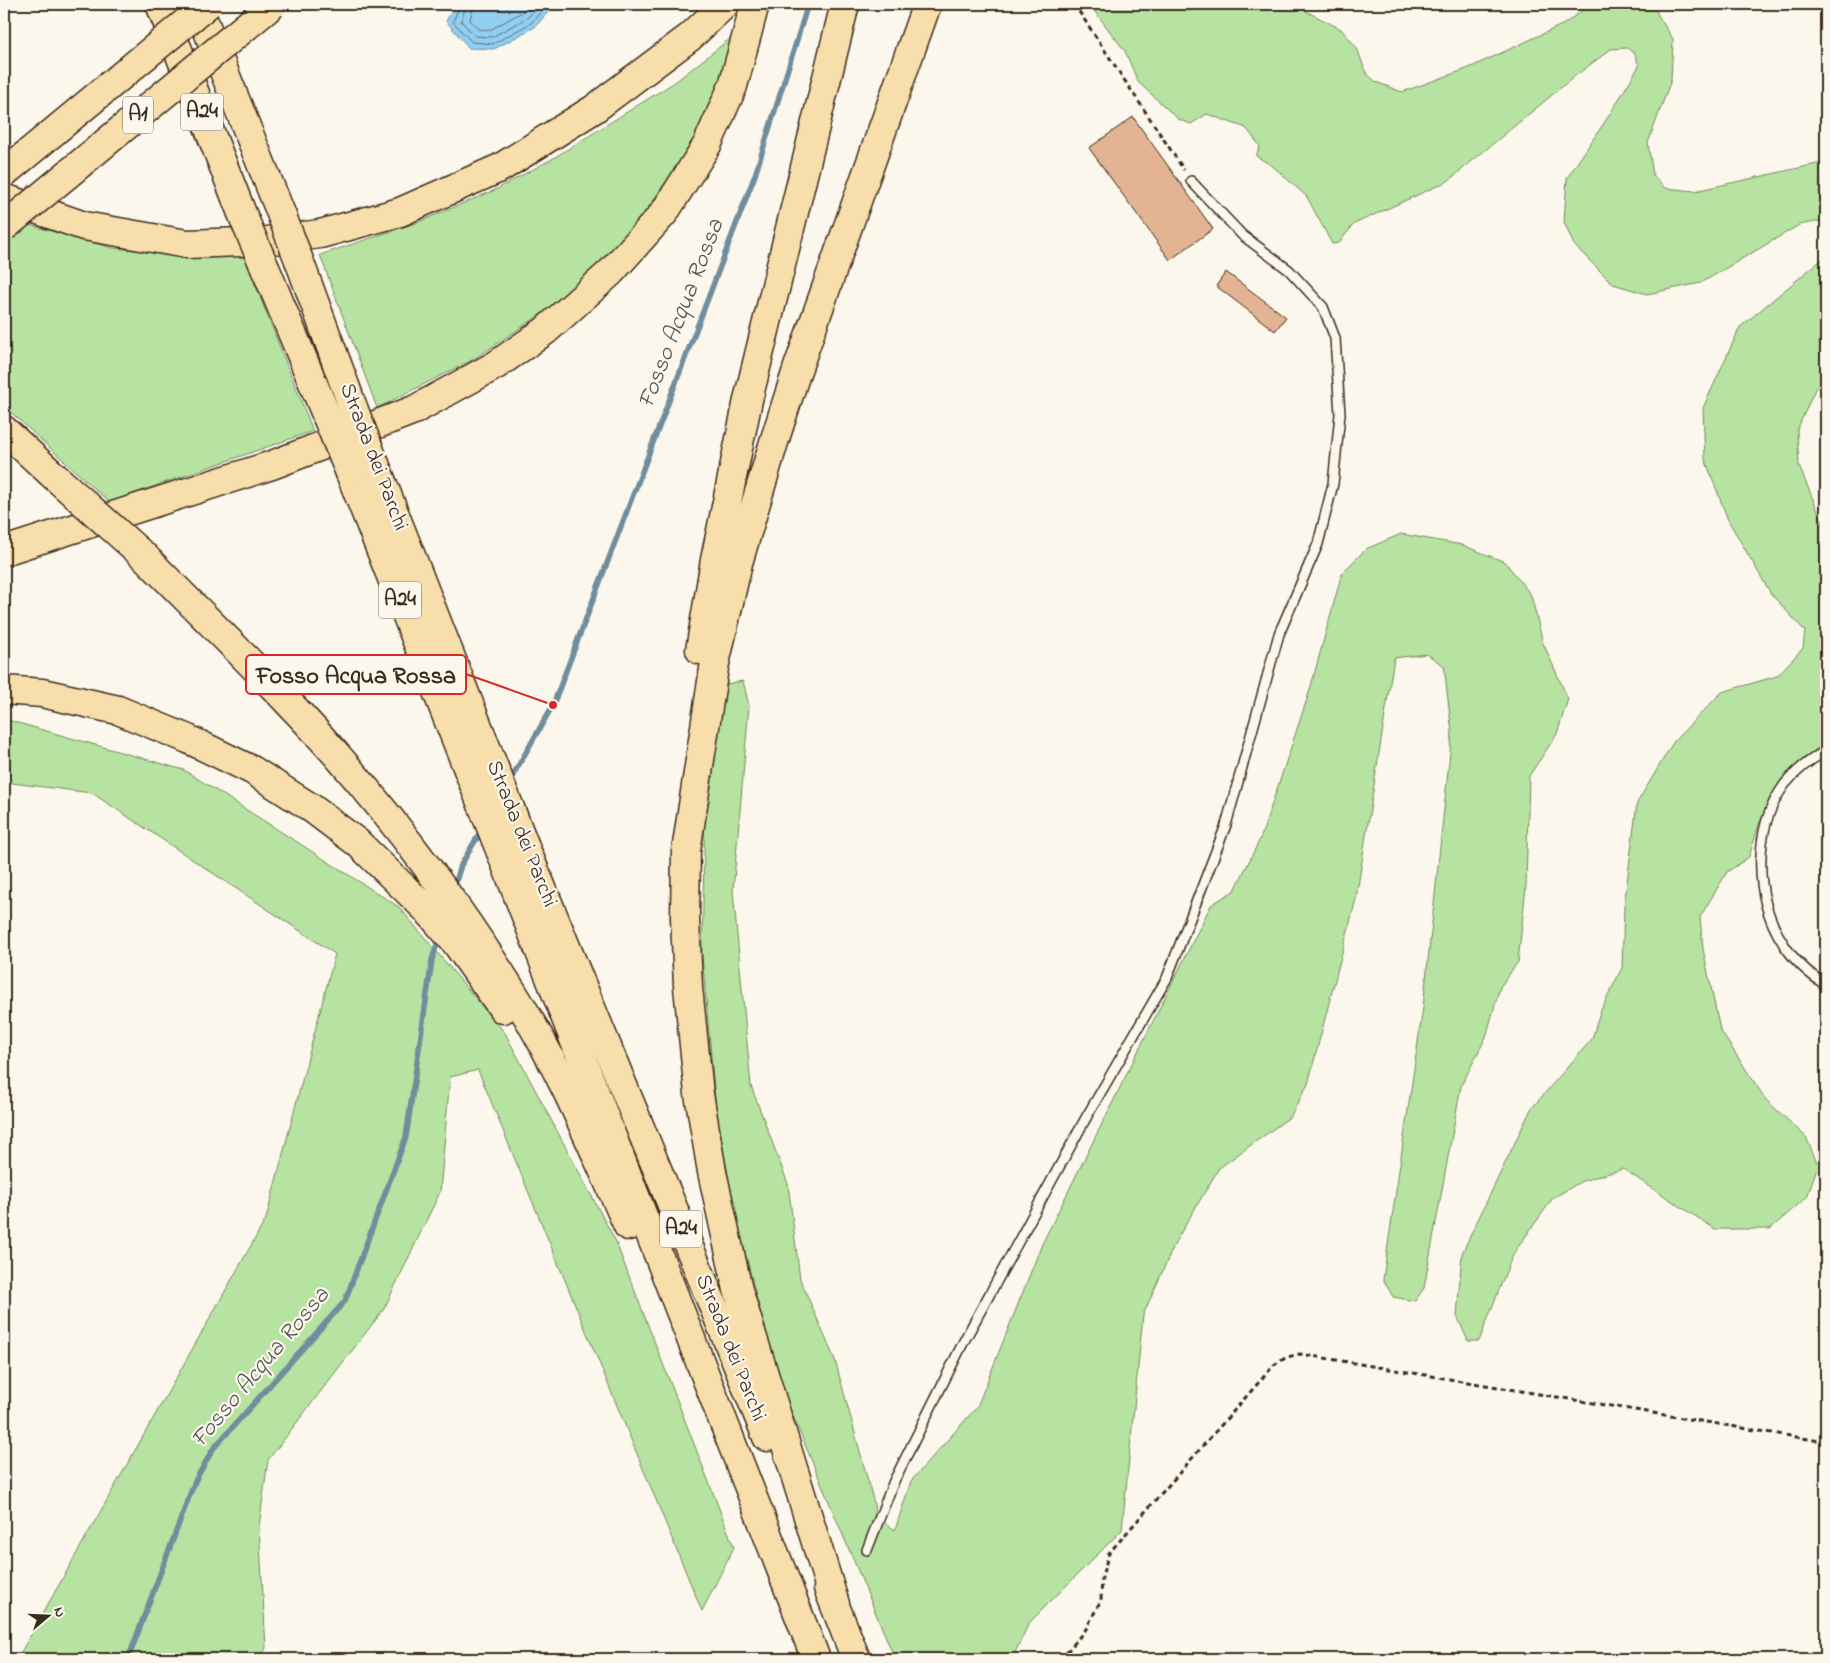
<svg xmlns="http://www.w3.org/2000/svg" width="1830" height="1663" font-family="'Indie Flower',sans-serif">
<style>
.green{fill:#b6e3a1;stroke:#788660}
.water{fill:#91cff2;stroke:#6f8d9d}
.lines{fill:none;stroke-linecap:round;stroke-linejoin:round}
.shore{stroke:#5d6c73;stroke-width:1}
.stream{stroke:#6f8d9d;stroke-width:5.5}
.building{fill:#e3b394;stroke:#3b2a1e}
.lane-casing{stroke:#3b2a1e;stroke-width:12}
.highway-casing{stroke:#3b2a1e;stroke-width:31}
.path{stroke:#3b2a1e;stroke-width:3;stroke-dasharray:5 4;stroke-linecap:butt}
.lane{stroke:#fbf7ec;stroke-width:9}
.highway{stroke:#f8deab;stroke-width:28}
.highway-bridge-casing{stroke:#3b2a1e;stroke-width:31;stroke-linecap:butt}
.highway-bridge{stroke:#f8deab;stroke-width:28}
.labels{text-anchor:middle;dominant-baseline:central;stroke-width:4.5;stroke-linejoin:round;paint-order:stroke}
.shield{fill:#fbf7ec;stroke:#75685c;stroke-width:1}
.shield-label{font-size:21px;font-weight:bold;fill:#3b2a1e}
.street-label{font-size:22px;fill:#3b2a1e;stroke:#fbf7ec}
.water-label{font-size:24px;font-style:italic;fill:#505353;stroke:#fbf7ec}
.leader{fill:none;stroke:#d62828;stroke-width:2}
.callout-dot{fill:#d62828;stroke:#fbf7ec;stroke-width:2}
.callout{fill:#fbf7ec;stroke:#d62828;stroke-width:2}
.callout-label{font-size:24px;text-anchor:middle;font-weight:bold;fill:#3b2a1e}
</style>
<rect width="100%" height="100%" fill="#fbf7ec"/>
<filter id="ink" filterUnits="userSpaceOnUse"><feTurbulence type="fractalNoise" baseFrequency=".02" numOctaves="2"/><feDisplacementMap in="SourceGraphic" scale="10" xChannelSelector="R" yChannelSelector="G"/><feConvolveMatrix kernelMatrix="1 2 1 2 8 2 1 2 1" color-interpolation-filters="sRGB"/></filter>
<g filter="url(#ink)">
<!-- green -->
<path class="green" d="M1089,4H1292L1341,29L1357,48L1366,73L1376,82L1402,92L1469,68L1564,24L1591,4H1653L1659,17L1673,39L1671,80L1648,143L1653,175L1665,188L1695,191L1826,162V220L1799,225L1701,283L1647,294L1613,284L1574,245L1564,222L1567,178L1610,114L1639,66L1635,54L1627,48L1611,49L1575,76L1448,181L1354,224L1339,243L1332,244L1307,197L1274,167L1256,156L1260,146L1246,128L1207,114L1191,124L1178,119L1138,82L1125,51Z
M736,34L721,84L691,145L643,215L592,271L541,314L474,359L377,408L320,255L416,223L495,190L552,159L675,82Z
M4,218L113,248L191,255L243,254L313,431L109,502L4,406Z
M1826,256V377L1815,389L1797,430L1799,466L1826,530V744L1816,749L1784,777L1759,824L1749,857L1727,872L1700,917L1703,949L1720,1030L1766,1100L1806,1137L1818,1165L1807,1197L1770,1229H1715L1623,1169L1582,1181L1553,1198L1513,1254L1479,1341H1468L1457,1316L1462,1253L1531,1109L1592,1039L1600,1012L1622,968L1624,906L1637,803L1674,741L1722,692L1777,676L1803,648L1805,631L1771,594L1728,520L1705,459L1703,408L1740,327Z
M1401,534L1462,545L1505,562L1531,595L1543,643L1568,699L1557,734L1529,776L1526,886L1518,962L1500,987L1486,1037L1461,1086L1424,1288L1415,1301L1393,1297L1383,1279L1423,1008L1452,733L1444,666L1427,654L1394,658L1356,899L1308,1084L1290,1117L1219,1168L1177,1239L1143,1315L1122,1530L1029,1623L1012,1659H895L785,1397L760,1311L736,1217L716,1111L702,955L705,804L721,685L743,681L749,706L733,891L751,1086L788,1184L800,1279L835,1360L874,1503L875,1516L895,1530L911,1481L977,1407L1042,1244L1211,905L1235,890L1261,837L1309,693L1342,573L1366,549Z
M4,719L184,770L399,907L505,1033L615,1240L734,1547L702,1611L478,1070L450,1077L440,1192L384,1309L268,1460L259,1526L266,1648L259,1659H17L266,1219L335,954L92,793L4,782Z"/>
<!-- water -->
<path class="water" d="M456,4H555L535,27L494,49L469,48L446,21Z"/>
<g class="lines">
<!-- shore -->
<path class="shore" d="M460,4L453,22L472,42L493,44L531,23L548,4
M467,4L461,21L475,36L492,37L527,18L540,4
M474,4L470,20L478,29L490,30L522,12L530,4"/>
<!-- stream -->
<path class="stream" d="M509,782L553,705L755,175L808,4
M454,888L461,865L482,829
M128,1659L195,1481L213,1449L345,1301L406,1137L432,960L440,935"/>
</g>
<!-- building -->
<path class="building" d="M1133,117L1213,229L1170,260L1089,148Z
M1226,272L1286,317L1275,331L1216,286Z"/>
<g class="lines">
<defs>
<path id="lane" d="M1826,751C1811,759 1796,771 1785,784C1752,829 1754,898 1783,943C1794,961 1809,974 1826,985
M867,1550L894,1481L964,1341L1087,1116L1167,978L1226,825L1279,634L1318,544L1333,484L1340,414L1335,338L1323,307L1289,270L1242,235L1191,181"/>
<path id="highway" d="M160,4L245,221
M197,4L282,216
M4,198L84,226L187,244L267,241L320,234L400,212L500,168L594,109L690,37L725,4
M300,263L354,410
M266,270L327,417
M4,430L53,475
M375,464L528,854L767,1437
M350,473L506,865L816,1659
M4,551L272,465L414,410L496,365L545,331L611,272L664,213L707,145L733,86L755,4
M146,558C209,622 275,685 335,753C400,827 459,907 512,991C559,1065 592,1146 628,1226
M700,650L715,560L748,400L845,4
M4,690L42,693L118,710L188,739L252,770L310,807L358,843L428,911L456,943L503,1009
M828,1588L856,1659
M835,1604L738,1290L712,1172L699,1094L688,987L685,918L686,851L714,668L738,563L774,442L797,370L927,4"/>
</defs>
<!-- lane casing -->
<use href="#lane" class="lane-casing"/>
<!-- highway casing -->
<use href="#highway" class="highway-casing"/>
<!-- path -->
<path class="path" d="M1074,4L1184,170
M1061,1659L1086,1629L1101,1600L1102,1576L1109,1553L1274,1365L1287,1357L1300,1354L1826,1442"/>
<!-- lane -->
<use href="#lane" class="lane"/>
<!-- highway -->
<use href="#highway" class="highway"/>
<defs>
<path id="highway-bridge" d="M4,173L208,4
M282,216L300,263
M245,221L266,270
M4,227L273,4
M354,410L375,464
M327,417L350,473
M53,475L146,558"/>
</defs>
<!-- highway-bridge casing -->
<use href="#highway-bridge" class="highway-bridge-casing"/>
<!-- highway-bridge -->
<use href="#highway-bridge" class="highway-bridge"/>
</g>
</g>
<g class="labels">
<!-- shield labels -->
<g class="shield">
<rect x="181" y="93.5" width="42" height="37" rx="4"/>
<rect x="123" y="96.5" width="30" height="37" rx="4"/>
<rect x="379" y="581.5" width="42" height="37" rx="4"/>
<rect x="660" y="1210.5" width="42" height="37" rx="4"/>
</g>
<g class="shield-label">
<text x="202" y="112">A24</text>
<text x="138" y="115">A1</text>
<text x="400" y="600">A24</text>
<text x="681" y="1229">A24</text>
</g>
<!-- street labels -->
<g class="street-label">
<text transform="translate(373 457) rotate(69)">Strada dei Parchi</text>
<text transform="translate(521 834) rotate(68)">Strada dei Parchi</text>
<text transform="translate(730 1348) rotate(68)">Strada dei Parchi</text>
</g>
<!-- water labels -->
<g class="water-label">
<text transform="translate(682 314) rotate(-69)">Fosso Acqua Rossa</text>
<text transform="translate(261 1368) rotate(-50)">Fosso Acqua Rossa</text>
</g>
</g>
<!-- callouts -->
<path class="leader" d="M553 705L466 674"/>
<circle class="callout-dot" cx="553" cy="705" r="5"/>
<rect class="callout" x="246" y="655" width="220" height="39" rx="5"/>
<g class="callout-label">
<text x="356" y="683">Fosso Acqua Rossa</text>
</g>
<!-- margin -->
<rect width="1830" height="1663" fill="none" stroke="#fbf7ec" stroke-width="20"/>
<rect x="10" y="10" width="1810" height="1643" fill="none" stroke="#3b2a1e" stroke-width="2" filter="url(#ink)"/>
<!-- north arrow -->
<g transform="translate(48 1616) rotate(71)" stroke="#fbf7ec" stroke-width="4" paint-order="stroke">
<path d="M0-4L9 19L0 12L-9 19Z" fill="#3b2a1e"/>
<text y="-8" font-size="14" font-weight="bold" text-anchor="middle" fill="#3b2a1e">N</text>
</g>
</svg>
